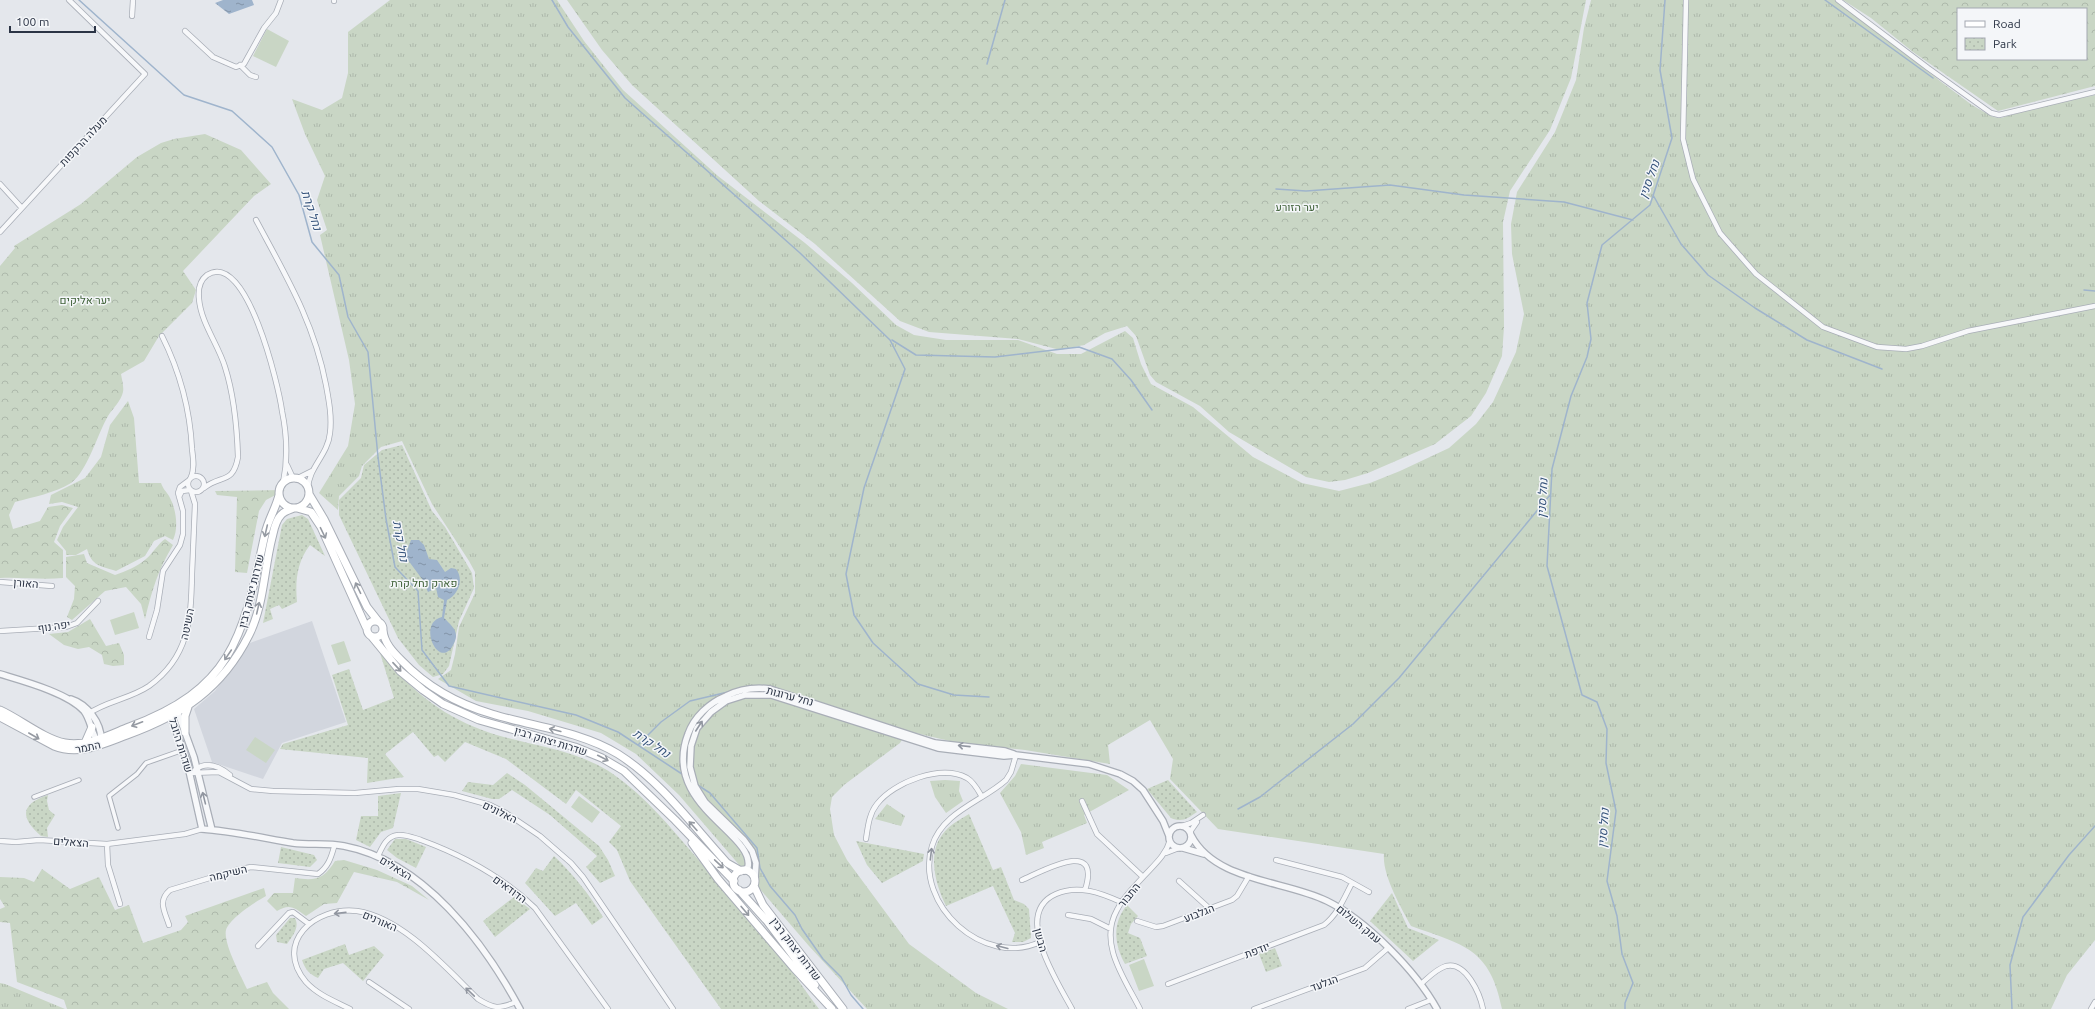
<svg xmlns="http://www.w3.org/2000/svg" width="2095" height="1009" font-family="Ubuntu,Heebo,sans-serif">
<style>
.built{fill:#d2d6de}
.grass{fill:url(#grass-tufts)}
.forest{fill:url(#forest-crowns);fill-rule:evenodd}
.park{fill:url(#park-dots)}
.pitch{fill:#c9d6c5}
.water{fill:url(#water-ripples)}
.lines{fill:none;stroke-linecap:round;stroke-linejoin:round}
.stream{stroke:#9fb4cc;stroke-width:1.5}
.pedestrian-casing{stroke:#a9aeb7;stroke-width:5.5}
.minor-casing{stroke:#a9aeb7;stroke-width:6}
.tertiary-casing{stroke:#a9aeb7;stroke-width:8}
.secondary-casing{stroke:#a9aeb7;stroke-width:9}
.pedestrian{stroke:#f7f8fa;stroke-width:3.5}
.minor{stroke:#f7f8fa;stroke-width:4.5}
.tertiary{stroke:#f7f8fa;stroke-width:5.5}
.secondary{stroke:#fff;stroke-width:7}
.oneway{stroke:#959aa2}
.oneway2{stroke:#9196a0}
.labels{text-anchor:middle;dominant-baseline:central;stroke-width:3;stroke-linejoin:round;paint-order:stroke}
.street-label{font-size:11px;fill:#2b3445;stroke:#f4f6f9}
.park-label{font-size:11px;fill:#3f6138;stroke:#f4f6f9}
.water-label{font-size:12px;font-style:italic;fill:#34527a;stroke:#f4f6f9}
</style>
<defs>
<pattern id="grass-tufts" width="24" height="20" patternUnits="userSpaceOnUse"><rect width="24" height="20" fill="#c9d6c5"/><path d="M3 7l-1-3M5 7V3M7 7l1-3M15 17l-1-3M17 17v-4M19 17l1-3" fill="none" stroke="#adb8ab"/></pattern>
<pattern id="forest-crowns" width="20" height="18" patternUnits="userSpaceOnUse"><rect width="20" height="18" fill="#c9d6c5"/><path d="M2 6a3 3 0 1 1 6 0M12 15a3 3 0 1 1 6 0" fill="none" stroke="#adb8ab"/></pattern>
<pattern id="park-dots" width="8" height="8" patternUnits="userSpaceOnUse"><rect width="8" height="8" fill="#c9d6c5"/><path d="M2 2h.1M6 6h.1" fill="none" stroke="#adb8ab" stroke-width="1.8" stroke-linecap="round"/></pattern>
<pattern id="water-ripples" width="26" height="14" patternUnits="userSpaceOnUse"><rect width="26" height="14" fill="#9fb4cc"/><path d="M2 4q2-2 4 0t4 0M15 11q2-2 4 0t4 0" fill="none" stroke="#8293a7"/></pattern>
</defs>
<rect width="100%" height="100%" fill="#e4e7ec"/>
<!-- built -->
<path class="built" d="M312,621L346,722L282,743L263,779L212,762L194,709L215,691L250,643Z"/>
<!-- grass -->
<path class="grass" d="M390,0H557L584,41L623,90L718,176L805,243L852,283L896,325L914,335L946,340H1018L1057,354H1081L1125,331L1133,338L1141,364L1151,384L1193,407L1253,457L1302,483L1339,491L1370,483L1400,471L1449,448L1476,424L1493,402L1516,352L1524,314L1512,254L1511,224L1517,192L1555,132L1576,80L1584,28L1591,0H1836L1940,81L1972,105L1993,117L2001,118L2045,105L2095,95V940L2067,975L2051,1009H1502C1490,948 1464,945 1411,926C1401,907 1382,875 1384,854L1218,829L1170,779L1173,759L1150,720L1108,745L1110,764L1025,750L954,742L907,731L900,743L844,785L832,797L830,809L834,835L847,860L909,944L976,993L1008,1009H867L809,946L679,795L636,754L601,733L528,711L476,701L438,679L451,670L455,654L459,627L475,593V572L469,561L432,504L402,441L381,447L362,466L359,476L339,496L338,510L319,493L348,446L355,404L349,360L320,235L327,230L317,200L325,176L305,134L292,99L322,110L342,98L348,73V32Z
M128,401L134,418L139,483H161C163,489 166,491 169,496C176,508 179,528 173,540L165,536L154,541L145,556L116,571C100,566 92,566 87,549L76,555H66V551L57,540L63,527L78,507L62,502L49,504L51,495L85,478L101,457L110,425Z
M1021,764L1107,775L1129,790L1084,815L1087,823L1042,842L1044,848L1026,855L1021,832L1000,793L1015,776Z
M945,780L960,781L959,791L963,801L946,813L935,797L930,781Z
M887,804L905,816L901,826L875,819Z
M0,983L5,984L65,1009H0Z"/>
<!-- forest -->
<path class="forest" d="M567,0H1586L1571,78L1550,130L1510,191L1503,222L1504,327L1502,356L1486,393L1471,416L1435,444L1368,473L1345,480L1329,482L1306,477L1229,432L1200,406L1156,382L1150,375L1136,336L1127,326L1105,333L1084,345L1060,350L1018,339L929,332L900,321L815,244L759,201L632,85L602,50Z
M1843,0H2095V86L1998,111L1913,52L1871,18ZM1958,9H2086V59H1958Z
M205,134L241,150L271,184L254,196L183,271L196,290L192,303L159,336L144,361L121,374C122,380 124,387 123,392C121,401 113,408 108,416C98,433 87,472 71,483C55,493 33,497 15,502L9,515L13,529L40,521L48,507L62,505L73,508L60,526L54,542L63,550V578C42,580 21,577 0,578V266L15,248L14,246L81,204L137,157L161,143L174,139Z
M285,490L266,500L259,511L247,573L235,572L237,497L217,495L215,491Z
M165,539L173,545C158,570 152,590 145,619L141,604L126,587L105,591L72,620L67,617L74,599L75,586L66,577V557L84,554L87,563L115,575C126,571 137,567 146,559C153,553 157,545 165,539Z
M90,619L106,646L119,643L124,655V665L113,666L104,664L102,655L89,647L78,649L64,645L49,634L68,632Z
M344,860L377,870L412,886L429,900L397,882L354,872L337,903L324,904L306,916C295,908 290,903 277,911L267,901L274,893H293L295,878C316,881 324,879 335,861Z
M42,869L70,889L99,877L115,910L129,905L143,943L181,930L188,922L185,916L264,888L266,896C255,902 230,918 226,930C223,943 241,976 247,989L267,982L273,993L289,1009H67L64,1000L17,982L10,923L0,922V909L5,907L0,899V877L24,878L34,882Z"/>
<!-- park -->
<path class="park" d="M402,445L432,511L445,527L472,573L474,588L459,621L449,666L443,674L433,677L419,665L398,638L339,515V500L361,478L364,465L382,450Z
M302,515L308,519L325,556L310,545C297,562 295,581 297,602L282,609L279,605L270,609L273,619L263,623L282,525L287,519Z
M380,653C408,687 439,714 482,730C525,746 573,747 613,774C645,796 670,827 696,857C726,892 758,926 786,962C797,978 807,994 819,1009H721L630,881L617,850L609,842L621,826L576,790L566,804L506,759L465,742L445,762L438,755L434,757L413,732L385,754L404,777L367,783L368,758L280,749L283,744L348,725L332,675L349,669L363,710L394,698Z
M507,773L525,785L599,846L608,860L615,876L600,883L586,867L597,856L550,815L512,790L499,799H492L462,791L468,782L493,785Z
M1168,780L1197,812C1188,818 1182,823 1171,818L1147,789Z
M401,793L393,828L381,832L370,847L356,840L361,816H378V796Z
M48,795L47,801L49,810L55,815L47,828L48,837L41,836C20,818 20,804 48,795Z
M969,814L993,870L1001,867L1014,900L1024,904L1029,909L1031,938L1023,942H1012L1015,933L993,886L946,906C936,886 927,855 942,835C949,825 959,820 969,814Z
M395,839H406L426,847L416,868L397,858L387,850Z
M856,841L924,854L923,861L882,883L867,865Z
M281,847L314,855L317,860L310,867L278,863Z
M554,856C573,874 589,894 603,917L592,925L576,903L555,916L525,883L536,868L543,871Z
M1392,893L1408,928L1439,940L1413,961L1370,921Z
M514,897L530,909L495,937L483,921Z
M1127,905L1138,916L1131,924L1128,933L1140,938L1147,956L1125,964C1114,944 1112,923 1127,905Z
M290,918H295C300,928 292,936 287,944L277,942L276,935Z
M345,944L349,955L374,946L384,955L363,981L343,963L324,969L318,978C309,974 305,969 302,960Z
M1275,948L1282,966L1266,972L1259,954Z"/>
<!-- pitch -->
<path class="pitch" d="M267,29L289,41L276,67L253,56Z
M134,612L139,628L115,635L110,620Z
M344,641L351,661L338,665L331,645Z
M255,737L275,750L266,763L246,750Z
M579,796L600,812L592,823L571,807Z
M1144,959L1154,986L1139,991L1129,965Z"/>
<!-- water -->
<path class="water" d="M223,0H252L254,5L229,14L215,3Z
M411,540H419L424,545L429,559L437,560L445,572L451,568L456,569C464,579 459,594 447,600L444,618C451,625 459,631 455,641C441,676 415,623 442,617L444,600L438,597L436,588L428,592L422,579L405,556Z"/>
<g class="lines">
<!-- stream -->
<path class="stream" d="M79,0L184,95L232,111L272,147L299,195L312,242L339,275L348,317L368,352L378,457L386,519L395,567L418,591L422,650L449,686L576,715L618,732L685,776
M552,0L568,27L625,98L800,253L890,340L905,369L864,488L846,574L854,615L873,643L918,684L954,695L989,697
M1825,0L1933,78
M987,64L1005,0
M1276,189L1306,191L1390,185L1464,195L1564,202L1633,220
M1653,195L1681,244L1708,275L1755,308L1807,340L1882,369
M2084,290L2095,291
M892,340L916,355L995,357L1079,347L1112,359L1131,380L1152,410
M638,745L661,722L690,701L728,692
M696,784L710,793L757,848L760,868L770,886L795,915L802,929L823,959L841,977L851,995L863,1009
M1238,809L1260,797L1353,724L1399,678L1550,495
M1625,1009V1003L1633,983L1622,954L1617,916L1607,881L1616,811L1606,763L1607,729L1597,702L1582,695L1547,566L1552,469L1571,396L1587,357L1591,339L1587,303L1602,245L1650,205L1672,138L1660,70L1665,0
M2012,1009L2010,965L2023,917L2069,855L2095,826"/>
<defs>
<path id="pedestrian" d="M34,797L79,780
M118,828L109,796L137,774L146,763L183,750"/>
<path id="minor" d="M1686,0L1683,139L1693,179L1720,233L1756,274L1823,327L1877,347L1906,349L1922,346L1968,331L2095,306
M1838,0L1928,68L1991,113L1999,115L2095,92
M334,1V0
M132,16L133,0
M185,31L213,57L236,67L244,64L264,28L276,13L281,0
M240,65L250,75L256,77
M0,184L21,207
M256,220C286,276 314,322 326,385C329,401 332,417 330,433C328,455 308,468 308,489
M0,232L145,74L69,0
M162,336C180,372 190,409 192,449C193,458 195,468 191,477
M287,465L293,478
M188 484a8 8 0 1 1 16 0a8 8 0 1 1-16 0Z
M296,479L312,471
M204,488C221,474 233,485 238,457C237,427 234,395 225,367C218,344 201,323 199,299C198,290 199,281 207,275C247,249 279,388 282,411C287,435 288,459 283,483
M179,497L182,491L190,490
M0,582L52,586
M0,631L66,627L77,623L98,601
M149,637L157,610L163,571L180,545L183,534V511L178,493L180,487L188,481
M88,714C106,701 130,699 149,686C189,657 191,620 192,574C193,551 194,528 195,504L191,491
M1016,755L1011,772L1006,780C983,801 942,812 932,846C914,905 984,968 1040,942
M195,770C206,761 219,766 230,775
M190,773L219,772L251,789L273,791L355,793L399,789H418L454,795L490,805L506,813L540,836L571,863L583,877L673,1009
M1082,801L1097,834L1143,877
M1182,826L1191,823L1203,815
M1190,832L1197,822
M866,839C868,826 869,814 877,804C894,782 941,764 967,778C974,782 978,790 982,797
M0,841L16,842L39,840L107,844L185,834L202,829
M107,844L108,865L120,904
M1166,853L1179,848
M378,856C382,848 386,836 398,835C406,834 414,838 421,840C462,855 504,878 535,908L608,1009
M1276,860L1342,877L1369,892
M1022,880C1043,871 1102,837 1085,890
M1179,881L1210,909
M1068,915L1091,919L1111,929
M1137,921L1156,927L1163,926L1232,900L1237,896L1249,876
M169,925C165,912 157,901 170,890L236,870L251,867L318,874C328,867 331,858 334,847
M258,946L289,913L293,912L309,924
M369,982L409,1009
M1168,984L1324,925C1338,914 1344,898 1352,883
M1421,984C1428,978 1436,969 1446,966C1466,961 1480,994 1483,1009
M350,1009C334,1001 318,995 306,982C273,943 315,906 357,911C403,918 446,968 478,999C494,1009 499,1009 516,1002
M1072,1009C1057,981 1012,913 1056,894C1078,884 1101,893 1121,902
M1140,1009C1125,979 1098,944 1117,910C1123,897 1134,887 1144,876C1154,865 1166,855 1170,840
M1254,1009L1365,968L1388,948
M1408,1009L1431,1000
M2091,1009L2095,1002"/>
<path id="tertiary" d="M0,674C23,681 68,693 84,711C91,720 91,733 98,742
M71,699C87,704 102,723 101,741
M1169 837a11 11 0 1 1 22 0a11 11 0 1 1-22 0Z
M212,830L194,757L178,713L171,709V717L187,762L202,829C232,831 263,838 293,843C309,845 328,843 344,846C423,861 484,942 520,1009
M1191,835C1215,882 1285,880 1327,901C1366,920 1416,971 1437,1009
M1183,848L1204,854
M744,871L748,867C755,833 661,805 688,734C694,717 709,703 726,696C740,689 754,687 770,689L935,743L1005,751L1014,754
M755,879L756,863L752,851L744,840L705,802L695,786L690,767L691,746L697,728L711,712L726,701L745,695H771L938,748L1004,756L1016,755L1089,764L1120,774L1133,781L1143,790L1163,821L1169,836"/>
<path id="secondary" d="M279 493a15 15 0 1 1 30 0a15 15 0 1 1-30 0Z
M309,494L324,519L367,607L378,621
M297,508L311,512L321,527L366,627
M367 629a8 8 0 1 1 16 0a8 8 0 1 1-16 0Z
M383,630C384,643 393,652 402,661C426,686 458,704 492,714C534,727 580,731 618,754C661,781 693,826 727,863L741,871
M372,637L400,671L423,690L443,704L479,720L575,747L602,758L624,771L675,820L734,881
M0,710C20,719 44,739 65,743C87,747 109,735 129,727C235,688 243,635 265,534C268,520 276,508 279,495
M0,717L54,746C79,756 103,744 127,735C182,715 222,689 249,635C264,605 264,569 272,538C274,530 275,521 281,515C284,511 289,510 294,508
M185,732V716L188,707
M85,743L92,727
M692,843L718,879L794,968L832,1009
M733 881a11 11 0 1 1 22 0a11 11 0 1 1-22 0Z
M754,886L763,905L843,1009
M739,890L767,921L815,985"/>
</defs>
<!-- pedestrian casing -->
<use href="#pedestrian" class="pedestrian-casing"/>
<!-- minor casing -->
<use href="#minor" class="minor-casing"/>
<!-- tertiary casing -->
<use href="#tertiary" class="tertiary-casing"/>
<!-- secondary casing -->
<use href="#secondary" class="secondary-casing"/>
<!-- pedestrian -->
<use href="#pedestrian" class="pedestrian"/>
<!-- minor -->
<use href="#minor" class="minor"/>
<!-- tertiary -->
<use href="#tertiary" class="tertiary"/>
<!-- secondary -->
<use href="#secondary" class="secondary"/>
</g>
<!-- one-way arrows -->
<defs><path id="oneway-shaft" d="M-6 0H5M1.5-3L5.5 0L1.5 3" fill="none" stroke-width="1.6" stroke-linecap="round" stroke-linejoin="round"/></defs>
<g class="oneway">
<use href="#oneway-shaft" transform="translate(266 531) rotate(103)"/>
<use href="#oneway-shaft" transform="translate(323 533) rotate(64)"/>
<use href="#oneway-shaft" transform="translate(358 588) rotate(-116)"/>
<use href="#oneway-shaft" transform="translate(258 608) rotate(-77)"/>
<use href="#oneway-shaft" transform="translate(228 655) rotate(124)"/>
<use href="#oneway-shaft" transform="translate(397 667) rotate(47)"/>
<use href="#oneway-shaft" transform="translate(137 724) rotate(159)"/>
<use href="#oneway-shaft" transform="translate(555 730) rotate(-166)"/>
<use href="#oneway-shaft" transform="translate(34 736) rotate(30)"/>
<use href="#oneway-shaft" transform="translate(603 758) rotate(27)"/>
<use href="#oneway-shaft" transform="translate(693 826) rotate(-132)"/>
<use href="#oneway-shaft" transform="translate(719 864) rotate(43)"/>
<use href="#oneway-shaft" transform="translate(745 911) rotate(50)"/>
</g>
<g class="oneway2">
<use href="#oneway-shaft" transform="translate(699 726) rotate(-57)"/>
<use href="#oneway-shaft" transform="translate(964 746) rotate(-174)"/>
<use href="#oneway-shaft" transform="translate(204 798) rotate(-104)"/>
<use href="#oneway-shaft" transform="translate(931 854) rotate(-83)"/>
<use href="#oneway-shaft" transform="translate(340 913) rotate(173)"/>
<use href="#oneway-shaft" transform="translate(1002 947) rotate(-166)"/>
<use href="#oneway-shaft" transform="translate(470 992) rotate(-136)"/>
</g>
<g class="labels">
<!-- street labels -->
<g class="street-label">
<text transform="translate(83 141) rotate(-47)">מעלה הרקפות</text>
<text transform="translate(26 583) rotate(5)">האורן</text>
<text transform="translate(251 591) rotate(-76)">שדרות יצחק רבין</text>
<text transform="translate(187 624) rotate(-78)">השיטה</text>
<text transform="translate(54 626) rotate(-8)">יפה נוף</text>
<text transform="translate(790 696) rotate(15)">נחל ערוגות</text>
<text transform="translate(551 741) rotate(17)">שדרות יצחק רבין</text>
<text transform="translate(181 745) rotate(73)">שדרות היובל</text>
<text transform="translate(88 747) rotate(-12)">התמר</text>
<text transform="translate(500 812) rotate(26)">האלונים</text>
<text transform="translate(71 842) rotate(4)">הצאלים</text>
<text transform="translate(396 868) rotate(31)">הצאלים</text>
<text transform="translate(228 873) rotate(-14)">השיקמה</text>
<text transform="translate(510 889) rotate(36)">הדודאים</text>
<text transform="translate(1129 895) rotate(-51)">התבור</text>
<text transform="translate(1199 913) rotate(-21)">הגלבוע</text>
<text transform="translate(380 921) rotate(23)">האורנים</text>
<text transform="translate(1359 924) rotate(39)">עמק השלום</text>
<text transform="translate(1041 940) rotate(75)">הבשן</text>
<text transform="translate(796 949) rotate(53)">שדרות יצחק רבין</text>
<text transform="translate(1257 950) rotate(-21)">יודפת</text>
<text transform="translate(1324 983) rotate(-20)">הגלעד</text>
</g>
<!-- park labels -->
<g class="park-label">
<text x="1297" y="207">יער הזורע</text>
<text x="85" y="300">יער אליקים</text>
<text x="424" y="583">פארק נחל קרת</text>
</g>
<!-- water labels -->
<g class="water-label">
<text transform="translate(1649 179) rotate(-70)">נחל סנין</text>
<text transform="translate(312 210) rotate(72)">נחל קרת</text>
<text transform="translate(1542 498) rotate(-87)">נחל סנין</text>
<text transform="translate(401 541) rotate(80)">נחל קרת</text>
<text transform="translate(652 743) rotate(34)">נחל קרת</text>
<text transform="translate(1603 828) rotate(-86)">נחל סנין</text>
</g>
</g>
<!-- legend -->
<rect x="1957" y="8" width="130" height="52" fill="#f4f6f9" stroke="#a4a8b1"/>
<rect x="1965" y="21" width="20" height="6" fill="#ffffff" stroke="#a4a8b1"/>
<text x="1993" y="28" font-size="12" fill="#2b3445">Road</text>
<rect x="1965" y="38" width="20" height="12" fill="url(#park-dots)" stroke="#a4a8b1"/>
<text x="1993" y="48" font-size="12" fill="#2b3445">Park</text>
<!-- scale -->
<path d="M10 26v6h85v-6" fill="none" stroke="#2b3445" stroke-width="2"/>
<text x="16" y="26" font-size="12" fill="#2b3445" stroke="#f4f6f9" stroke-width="3" paint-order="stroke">100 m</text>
</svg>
